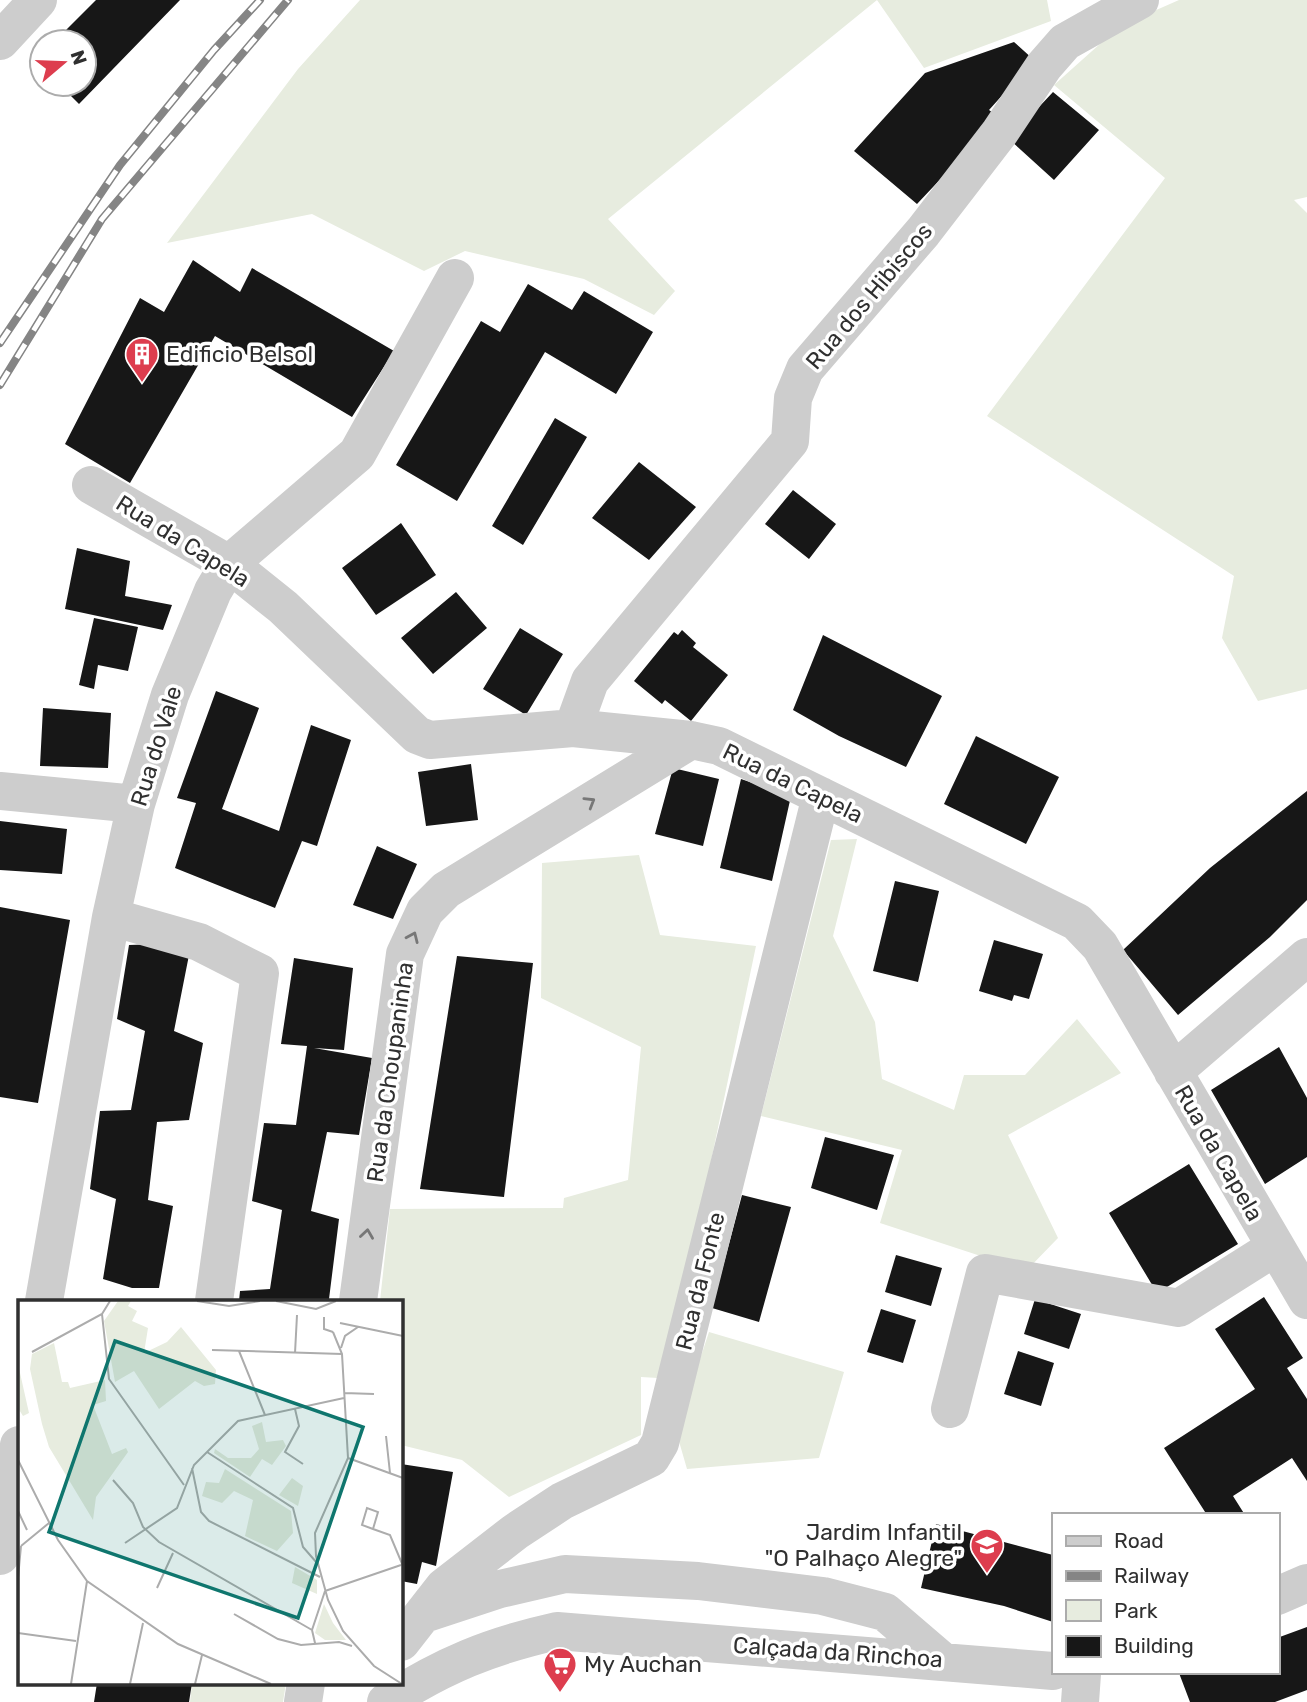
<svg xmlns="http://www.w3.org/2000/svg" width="1307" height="1702" font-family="Rubik,sans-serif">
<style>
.green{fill:#e7ecdf}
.building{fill:#171717}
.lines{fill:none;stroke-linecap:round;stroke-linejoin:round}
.minor{stroke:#cdcdcd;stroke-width:38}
.rail-casing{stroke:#858585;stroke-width:8}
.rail{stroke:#fff;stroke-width:5;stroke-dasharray:16;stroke-linecap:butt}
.oneway{stroke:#777}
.labels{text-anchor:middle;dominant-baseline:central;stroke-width:7;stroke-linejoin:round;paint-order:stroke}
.street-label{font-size:23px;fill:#303030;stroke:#fff}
.poi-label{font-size:23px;fill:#303030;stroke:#fff;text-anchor:start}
.inset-road{fill:none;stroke:#acacac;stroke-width:2}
.view{fill:#0f766e;fill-opacity:0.15;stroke:#0f766e;stroke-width:3.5}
.inset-edge{fill:none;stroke:#303030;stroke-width:3.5}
</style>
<rect width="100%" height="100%" fill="#fff"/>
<!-- green -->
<path class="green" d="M360,0H877L608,219L675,291L654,315L584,279L465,251L424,271L312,214L167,243L298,69Z
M877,0H1047L1051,21L924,68Z
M1179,0H1307V197L1294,200L1307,213V689L1258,701L1222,638L1234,576L987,416L1165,178L1054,85L1120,26Z
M857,839L833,936L875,1022L882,1079L954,1110L964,1075H1025L1077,1019L1121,1073L1008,1135L1058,1238L1026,1271L880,1223L902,1150L761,1116L831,840Z
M639,855L660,935L756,946L706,1185L658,1378L641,1377V1435L509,1497L462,1460L401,1445V1301H380L390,1209L563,1208L564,1198L628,1180L641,1047L541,998L542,863Z
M709,1332L844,1372L819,1458L687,1469L676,1431Z
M192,1683H286L283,1702H190Z"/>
<!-- building -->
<path class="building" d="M96,0H180L79,104L59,84H84V42H54Z
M1014,42L1034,60L989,110L999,117L917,204L854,151L925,73Z
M1053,92L1099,130L1054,180L1009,139Z
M193,260L240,292L252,268L394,351L352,417L215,336L130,483L65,444L140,298L164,312Z
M528,284L572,310L584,291L653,332L616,394L545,352L457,501L396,465L481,321L500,332Z
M555,418L587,437L523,545L492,526Z
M639,462L696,507L649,560L592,518Z
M793,490L836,524L809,559L765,524Z
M401,523L436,575L376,615L342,568Z
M77,548L130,561L125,596L172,605L163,630L65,609Z
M456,592L487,628L433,674L401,638Z
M94,618L138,627L128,671L98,665L94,689L79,685Z
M520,628L563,654L526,715L483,689Z
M682,630L696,643L693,647L728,675L691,721L665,700L662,704L634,681L674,632L678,635Z
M823,635L942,696L906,767L839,736L793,710Z
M216,691L259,708L222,809L279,831L311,725L351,740L317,846L302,841L275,908L175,868L196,803L177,798Z
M43,708L111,713L108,768L40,766Z
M976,736L1059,777L1026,844L944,804Z
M471,764L478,820L426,826L418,772Z
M673,768L719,779L703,846L655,834Z
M741,779L791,796L772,881L720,868Z
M1307,791V900L1270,937L1178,1015L1123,950L1210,868Z
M0,821L67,829L62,874L0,870Z
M377,846L417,864L393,919L353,905Z
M895,881L939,891L918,982L873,971Z
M0,907L70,920L38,1103L0,1097Z
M994,940L1043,954L1029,999L1014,995L1012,1001L979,991Z
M160,944L189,955L174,1031L203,1043L189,1120L157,1122L148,1200L173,1206L159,1288H132L103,1279L116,1199L90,1189L100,1111L131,1110L145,1031L117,1019L129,945Z
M457,956L533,963L504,1197L420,1189Z
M294,958L353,968L344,1050L314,1048L372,1058L359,1135L327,1132L311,1211L339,1219L329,1299L239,1301L240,1291L270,1289L282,1210L252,1201L264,1123L296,1125L307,1046L281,1044Z
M1279,1047L1307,1098V1157L1265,1184L1211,1090Z
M825,1137L894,1155L877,1210L811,1188Z
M1189,1164L1238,1244L1157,1293L1109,1213Z
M742,1195L791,1207L759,1322L712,1308Z
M896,1255L942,1268L931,1306L885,1292Z
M1264,1297L1303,1358L1287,1368L1307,1399V1481L1292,1458L1233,1496L1245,1515H1207L1164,1448L1255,1389L1215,1329Z
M1035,1299L1081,1314L1069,1349L1024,1334Z
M881,1309L916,1320L903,1363L867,1352Z
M1018,1351L1054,1363L1041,1406L1004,1394Z
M401,1464L453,1472L436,1566L422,1562L417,1584L401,1581Z
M936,1524L1053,1555V1622L1004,1606L921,1588Z
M1307,1627V1690L1275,1702H1190L1179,1673L1277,1672V1638Z
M97,1683H192L189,1702H94Z"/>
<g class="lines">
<!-- minor -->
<path class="minor" d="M0,41L38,0
M91,485L229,564L283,607L417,735L430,740L573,728L691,740L719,746L1077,922L1100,946L1307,1300
M573,728L590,681L790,441L793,398L805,369L923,232L1000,132L1044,66L1065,42L1140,0
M0,791L136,804
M111,917L199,942L260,973L214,1301
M1173,1072L1307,957
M44,1301L111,917L136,804L170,695L213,591L229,564L357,454L455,278
M358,1301L405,954L425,911L446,890L691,740
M950,1409L985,1273L1179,1308L1274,1248
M0,1556L19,1445
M1277,1596L1307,1583
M424,1614L500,1589L565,1574L698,1581L823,1596L885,1612L941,1660
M401,1642L444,1587L515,1532L562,1501L651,1458L660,1443L821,796
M303,1702L306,1683
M386,1702C444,1665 490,1646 557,1631L1053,1671
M1080,1702L1082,1674"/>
<defs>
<path id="rail" d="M0,343L120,165L214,50L260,0
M0,385L102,219L288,0"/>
</defs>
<!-- rail casing -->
<use href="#rail" class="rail-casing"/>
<!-- rail -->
<use href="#rail" class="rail"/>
</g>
<!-- one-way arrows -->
<defs><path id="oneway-chevron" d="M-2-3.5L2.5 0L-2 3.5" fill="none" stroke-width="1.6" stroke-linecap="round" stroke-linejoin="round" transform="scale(1.75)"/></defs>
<g class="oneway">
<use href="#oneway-chevron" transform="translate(590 802) rotate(-31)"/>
<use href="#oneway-chevron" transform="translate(413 937) rotate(-66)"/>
<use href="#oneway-chevron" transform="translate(367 1234) rotate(-82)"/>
</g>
<!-- icons -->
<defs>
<symbol id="building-pin" viewBox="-11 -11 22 30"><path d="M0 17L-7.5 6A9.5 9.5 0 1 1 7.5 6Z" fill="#dd3d4e" stroke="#fff"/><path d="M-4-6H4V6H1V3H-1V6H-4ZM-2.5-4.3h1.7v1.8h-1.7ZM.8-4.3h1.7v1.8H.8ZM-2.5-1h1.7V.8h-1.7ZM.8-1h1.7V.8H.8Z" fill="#fff"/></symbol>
<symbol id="school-pin" viewBox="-11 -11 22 30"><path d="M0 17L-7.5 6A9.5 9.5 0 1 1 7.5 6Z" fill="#dd3d4e" stroke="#fff"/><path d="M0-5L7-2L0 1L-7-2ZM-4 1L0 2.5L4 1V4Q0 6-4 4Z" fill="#fff"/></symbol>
<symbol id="supermarket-pin" viewBox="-11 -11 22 30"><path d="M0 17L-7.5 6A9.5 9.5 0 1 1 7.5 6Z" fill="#dd3d4e" stroke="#fff"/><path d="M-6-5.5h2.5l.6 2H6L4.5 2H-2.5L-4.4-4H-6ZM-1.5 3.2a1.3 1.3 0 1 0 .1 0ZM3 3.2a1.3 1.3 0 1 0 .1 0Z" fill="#fff"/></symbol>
</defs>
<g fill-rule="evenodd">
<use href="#building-pin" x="123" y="335" width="38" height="52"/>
<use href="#school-pin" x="968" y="1526" width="38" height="52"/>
<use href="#supermarket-pin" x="541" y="1645" width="38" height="52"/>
</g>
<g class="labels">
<!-- street labels -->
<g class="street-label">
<text transform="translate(869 296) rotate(-50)">Rua dos Hibiscos</text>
<text transform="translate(183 541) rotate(32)">Rua da Capela</text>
<text transform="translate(156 746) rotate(-73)">Rua do Vale</text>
<text transform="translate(793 783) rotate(26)">Rua da Capela</text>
<text transform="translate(390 1072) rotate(-82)">Rua da Choupaninha</text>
<text transform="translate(1219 1153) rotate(60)">Rua da Capela</text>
<text transform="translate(700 1281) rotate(-76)">Rua da Fonte</text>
<text transform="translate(838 1652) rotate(4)">Calçada da Rinchoa</text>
</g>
<!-- poi labels -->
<g class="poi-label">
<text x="166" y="354">Edificio Belsol</text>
<text x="962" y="1532" text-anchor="end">Jardim Infantil<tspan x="962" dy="26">"O Palhaço Alegre"</tspan></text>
<text x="584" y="1664">My Auchan</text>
</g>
</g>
<!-- overview -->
<g transform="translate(18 1300)">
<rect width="385" height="385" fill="#fff"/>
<path d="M100,1H113L110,6L119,11L114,21L130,28L126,53L149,42L163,27L198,70L197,84L186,86L177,81L141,109L116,71L97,82L86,21ZM36,43L44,82H50L52,88L87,80L88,101L75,105L94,154L108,148L110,152L78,197L75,220L31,147L24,124L12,69L14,54ZM0,64L11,113L5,116L0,108ZM244,122L248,142L265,140L268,146L254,165L244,159L232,177L196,153L197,149L210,158H233L241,149L234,126ZM207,169L273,211L275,233L259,251L227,236L235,200L216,191L204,203L184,196L188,182L201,183ZM274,178L285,186L280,206L261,195ZM277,267L299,280V294L274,283ZM306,304L315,323L328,340H307L297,333Z" fill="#e7ecdf"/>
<path class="inset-road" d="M179,1L211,6L242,1M258,1L298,9L318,1M84,14L91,79L166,185M306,17V29L315,32M322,23L385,36M315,32L324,54L330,158L297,233L298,256L310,300L325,331L356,366L384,384M323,48L327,36L340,27M194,50L324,54M221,51L247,115M14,52L84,14L92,1M277,53L279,15M326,93L356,94M277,109L281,126L267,152L285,164M368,136L372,173M189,152L275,208L285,247L299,263M330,158L385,178M0,160L40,240L69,281L160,344L253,384M174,168L183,212L191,221L302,277M95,180L115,203L125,227L141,242L294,330M0,211L9,230M355,229L360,212L349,208L344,225L355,229L372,235L385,266M107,243L159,208L176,165L220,121L326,98M3,246L31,223M0,278L3,246M139,288L155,253M307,291L383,265M216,314L260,339L283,345L321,342L334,346M0,333L58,341M297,343L294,330L307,291M53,384L69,281M112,384L125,323M177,384L184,355"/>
<path class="view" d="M97,41L345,127L280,318L31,232Z"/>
<rect width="385" height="385" class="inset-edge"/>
</g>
<!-- legend -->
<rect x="1052" y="1513" width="228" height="161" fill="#ffffff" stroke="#acacac" stroke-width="2"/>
<rect x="1066" y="1536" width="35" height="10" fill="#cdcdcd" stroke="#acacac" stroke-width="2"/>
<text x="1114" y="1548" font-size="21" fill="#303030">Road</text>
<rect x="1066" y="1571" width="35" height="10" fill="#858585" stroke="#acacac" stroke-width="2"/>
<text x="1114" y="1583" font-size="21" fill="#303030">Railway</text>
<rect x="1066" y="1600" width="35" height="21" fill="#e7ecdf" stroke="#acacac" stroke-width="2"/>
<text x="1114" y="1618" font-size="21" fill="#303030">Park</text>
<rect x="1066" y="1636" width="35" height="21" fill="#171717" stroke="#acacac" stroke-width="2"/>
<text x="1114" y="1653" font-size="21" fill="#303030">Building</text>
<!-- north arrow -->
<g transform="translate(63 63) rotate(71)"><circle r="33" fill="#ffffff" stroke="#acacac" stroke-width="2"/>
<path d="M0-5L12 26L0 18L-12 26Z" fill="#dd3d4e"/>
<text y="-10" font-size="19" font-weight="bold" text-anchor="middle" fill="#303030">N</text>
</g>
</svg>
